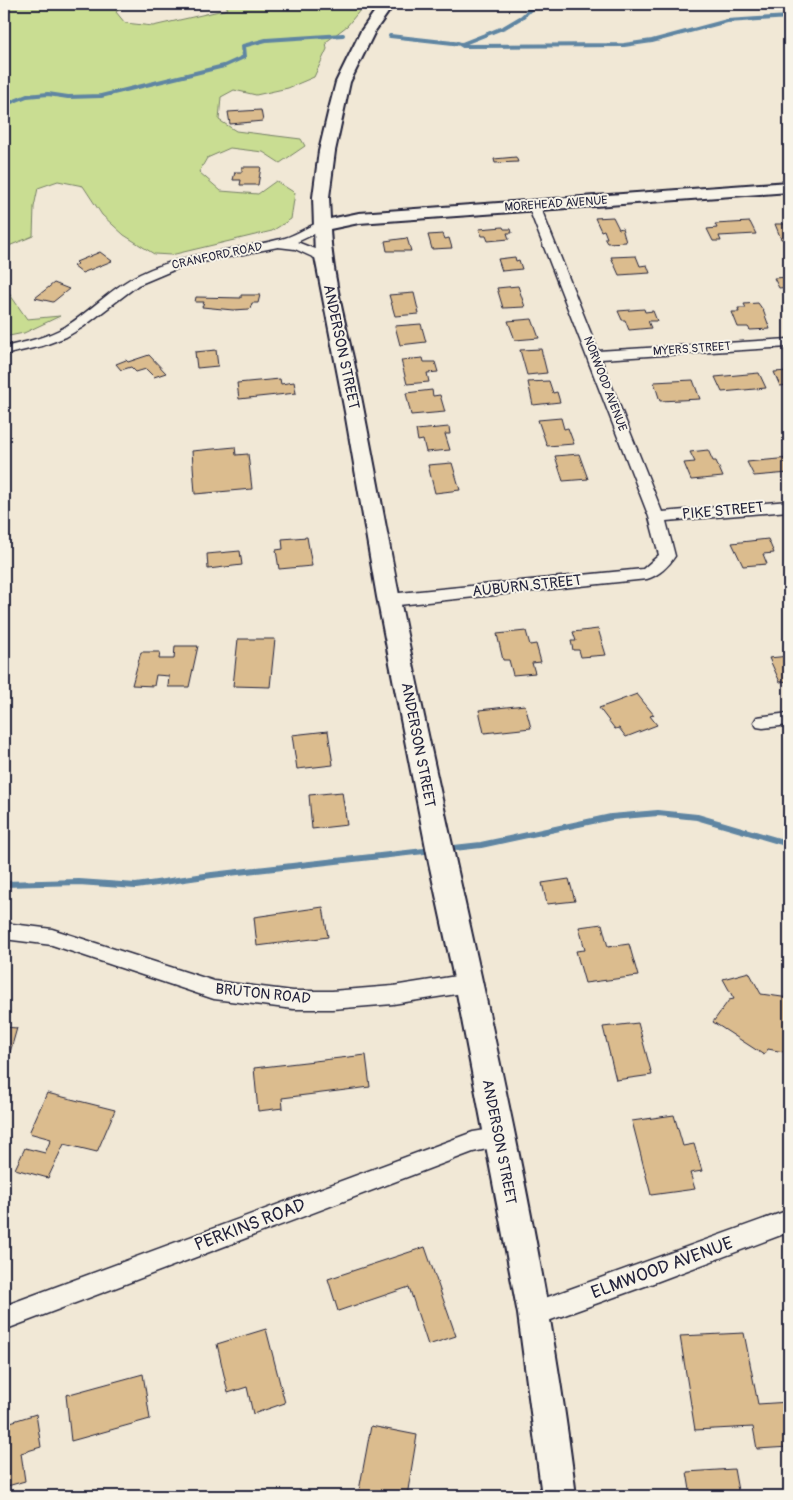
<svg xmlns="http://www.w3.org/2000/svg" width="793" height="1500" font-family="Pangolin,sans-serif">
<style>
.green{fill:#c9dd92;stroke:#768066}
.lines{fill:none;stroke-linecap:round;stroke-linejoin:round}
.stream-far1{stroke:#5e85a2;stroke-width:4}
.stream{stroke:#5e85a2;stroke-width:6}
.building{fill:#dbbc8e;stroke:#22223b}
.street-casing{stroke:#22223b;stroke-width:3}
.secondary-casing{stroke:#22223b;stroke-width:4}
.street{fill:#f7f3e8;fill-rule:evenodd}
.secondary{fill:#f7f3e8;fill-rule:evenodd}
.labels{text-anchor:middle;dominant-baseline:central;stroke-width:4;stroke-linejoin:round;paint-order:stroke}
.far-street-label{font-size:12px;fill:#22223b;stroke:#f7f3e8}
.street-label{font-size:15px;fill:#22223b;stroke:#f7f3e8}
.near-street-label{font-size:18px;fill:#22223b;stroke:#f7f3e8}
</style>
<rect width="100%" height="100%" fill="#f1e8d6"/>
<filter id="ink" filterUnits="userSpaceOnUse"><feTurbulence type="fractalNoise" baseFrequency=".02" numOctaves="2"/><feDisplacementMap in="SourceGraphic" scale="10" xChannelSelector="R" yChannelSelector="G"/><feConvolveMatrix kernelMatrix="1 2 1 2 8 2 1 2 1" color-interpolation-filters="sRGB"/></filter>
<g filter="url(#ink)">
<!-- green -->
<path class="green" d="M4,4H125L116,12L125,23L153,26L228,9L225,4H365L347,26L326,42L327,49L314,77L288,88L256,95L234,90L221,97L219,120L236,131L301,139L305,146L280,163L263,152L230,148L207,158L199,172L221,191L258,194L276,181L295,193L291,219L272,231L171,255L154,254L124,235L102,215L83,186L58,181L38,188L34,207L33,236L4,248Z
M4,286L27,319L60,316L24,333L4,337Z"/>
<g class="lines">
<!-- stream-far1 -->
<path class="stream-far1" d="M390,36L462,44L505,27L522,17L536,4
M458,43L463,46L624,45L652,41L727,21L789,17
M4,105L27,96L48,94L68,97L101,96L224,66L244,57L243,46L266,40L343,35"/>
<!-- stream -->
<path class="stream" d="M445,849L481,845L611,817L658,813L697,817L789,844
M4,884L79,882L136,886L212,875L433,850"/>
</g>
<!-- building -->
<path class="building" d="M164,4H193L171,9Z
M261,110L263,121L230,124L228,112Z
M516,157L518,162L495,163L494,159Z
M242,167H261L258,185H240L241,180H233L235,172H242Z
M613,217L619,229L622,228L626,242L607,243L604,238H607L604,230L601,231L595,218Z
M750,222L756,234L719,236L721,241H713L707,229L717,228L715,224Z
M775,224H789V239H781Z
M503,227L504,229H511L512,233H507L509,239L488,241L486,236H482L479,229Z
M443,234L445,239L449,238L452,248L432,249L428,235Z
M407,238L411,251H387L385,241Z
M100,252L112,261L82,273L73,266L78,264L76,262Z
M636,256L640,266L647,265L650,273L619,275L611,257Z
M515,257L516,261L519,260L522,269L502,271L498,259Z
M788,277L789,287L779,288L774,278Z
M54,283L69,289L53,302L35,298Z
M518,286L525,307L503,308L497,288Z
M414,293L419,314L395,316L389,295Z
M241,295H260L258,303H252L250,309L233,310L202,307L204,302H195L196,297L241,298Z
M758,303L763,310L770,329L750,330L748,327H738L732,312H739L738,308H746L744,304Z
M644,309L645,312L653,311L657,321H648L651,328L629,330L625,320H622L618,311Z
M532,319L539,338L515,340L508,321Z
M421,324L426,342L400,345L395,326Z
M541,349L547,373L527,375L520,350Z
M216,350L218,366L197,368L195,352Z
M149,355L166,373L154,377L146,369L136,372L131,367L121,370L116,364L126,360L128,362Z
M423,358L424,362H435L438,372L427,373L429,382L407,384L401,360Z
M789,371V385L780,386L774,372Z
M759,373L766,388L722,392L715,377Z
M280,379L281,384L294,382L296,393L239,399L237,383Z
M693,380L700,399L660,401L654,382Z
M549,381L553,393L557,392L560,402L533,405L528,382Z
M432,390L433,396L440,395L445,412L411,415L406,393Z
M561,418L564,429L568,428L574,444L547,446L538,420Z
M449,427L450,434H445L450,450L426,452L423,440L418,441L416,430Z
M235,447L236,455L248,454L252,489L195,494L192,451Z
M708,450L713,461H716L723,477L691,480L684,463L695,462L690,452Z
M579,454L588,479L563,481L555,456Z
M789,458V473L754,476L747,462Z
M452,463L460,490L435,493L428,465Z
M307,537L312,566L279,569L276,550L283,549L282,539Z
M768,539L774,553L763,554L767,564L743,566L732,543Z
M240,551L242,565L208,569L207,554Z
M598,629L606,655L581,657L579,650H573L571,641H576L573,632Z
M526,631L530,645L536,644L541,662L532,663L535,673L513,675L509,660H503L497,634Z
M238,639H275L270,687L233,686Z
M175,646H198L189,687H168L169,676L156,675L154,686L132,685L141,652H160L159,659H174Z
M789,656V683L788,681L780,682L769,658Z
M637,694L654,715L650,716L657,725L626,737L619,728L615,729L599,708Z
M525,705L531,728L484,733L479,710Z
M328,731L333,765L297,769L292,735Z
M342,792L347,825L312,829L309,795Z
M569,879L575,901L547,904L542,883Z
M323,907L328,937L257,946L254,917Z
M602,924L608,947L629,944L638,976L585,983L576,951L585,950L579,927Z
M749,972L761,994L789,998V1053L768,1049L764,1055L713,1022L729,1000L734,999L723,979Z
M638,1023L652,1075L616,1080L603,1027Z
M4,1027L17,1028L7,1063H4Z
M366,1055L370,1087L282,1098L283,1108L258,1111L254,1068Z
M47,1093L115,1110L97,1152L64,1144L48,1178L15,1169L25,1148L45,1153L51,1139L29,1133Z
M674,1115L683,1146L694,1144L702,1171L690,1173L695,1189L651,1195L632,1121Z
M425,1247L456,1336L428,1345L409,1287L338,1311L328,1279Z
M266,1329L285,1403L253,1414L247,1387L228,1393L217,1344Z
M744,1333L758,1404L789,1402V1447L757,1449L753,1427L695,1430L680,1336Z
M143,1374L150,1419L71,1441L66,1395Z
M36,1414L41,1447L21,1453L25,1481L4,1487V1424Z
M371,1426L417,1435L407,1496H358Z
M734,1469L739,1496H691L687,1472Z"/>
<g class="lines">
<defs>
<path id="street" d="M534,202L540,206L598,351L789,339V347L601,359L662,512L789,501V511L666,521L675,556C669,566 658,576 647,579L389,606L383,604L381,600L383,596L389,594L643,569L659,555L649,517L528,206Z
M323,221L327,222L329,225L327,228L297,242L327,254L329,257L327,260H319L295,249L278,247L183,266L138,285L83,327L66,337L42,346L4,355V347C25,342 46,338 65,327C91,311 112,287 140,274C186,252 236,251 285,238C298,234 310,225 323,221Z
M789,713V725L763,728L757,727L754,722L757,717Z
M4,923L52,929L214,981L293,991H332L393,986L469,974L476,977L479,983L476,989L469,992L393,1004L332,1009H293L214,999L52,945L4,939Z
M498,1128L506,1131L509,1138L506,1145L473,1152L4,1330V1306L473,1132Z
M789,1210V1232L648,1285L534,1326L526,1322L522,1314L526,1306L534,1302Z"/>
<path id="secondary" d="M380,4H394L375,31L350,82L335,151L329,197L330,219L359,213L789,182V192L359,223L330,229C332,274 344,318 354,362C365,415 375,469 385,522C445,847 536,1168 576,1496H542L518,1314L455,983L429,863L377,597L345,412L315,257L313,197L319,151L329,109L336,82L361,31Z"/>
</defs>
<!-- street casing -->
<use href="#street" class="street-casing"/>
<!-- secondary casing -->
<use href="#secondary" class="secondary-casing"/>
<!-- street -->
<use href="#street" class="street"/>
<!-- secondary -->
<use href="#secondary" class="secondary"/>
</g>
</g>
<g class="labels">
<!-- far-street labels -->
<g class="far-street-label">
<text transform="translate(556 204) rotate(-4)">MOREHEAD AVENUE</text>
<text transform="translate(217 256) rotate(-12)">CRANFORD ROAD</text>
<text transform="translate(692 349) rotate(-4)">MYERS STREET</text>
<text transform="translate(605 384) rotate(69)">NORWOOD AVENUE</text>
</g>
<!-- street labels -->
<g class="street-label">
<text transform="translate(341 347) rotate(78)">ANDERSON STREET</text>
<text transform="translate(723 511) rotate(-5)">PIKE STREET</text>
<text transform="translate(527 586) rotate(-6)">AUBURN STREET</text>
<text transform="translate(418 745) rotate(79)">ANDERSON STREET</text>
<text transform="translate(263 994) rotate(6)">BRUTON ROAD</text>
<text transform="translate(499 1142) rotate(79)">ANDERSON STREET</text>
</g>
<!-- near-street labels -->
<g class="near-street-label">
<text transform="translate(250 1225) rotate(-21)">PERKINS ROAD</text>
<text transform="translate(662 1268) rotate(-20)">ELMWOOD AVENUE</text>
</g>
</g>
<!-- margin -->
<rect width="793" height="1500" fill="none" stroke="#f7f3e8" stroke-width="20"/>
<rect x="10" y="10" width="773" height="1480" fill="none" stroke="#22223b" stroke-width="2" filter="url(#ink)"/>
</svg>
